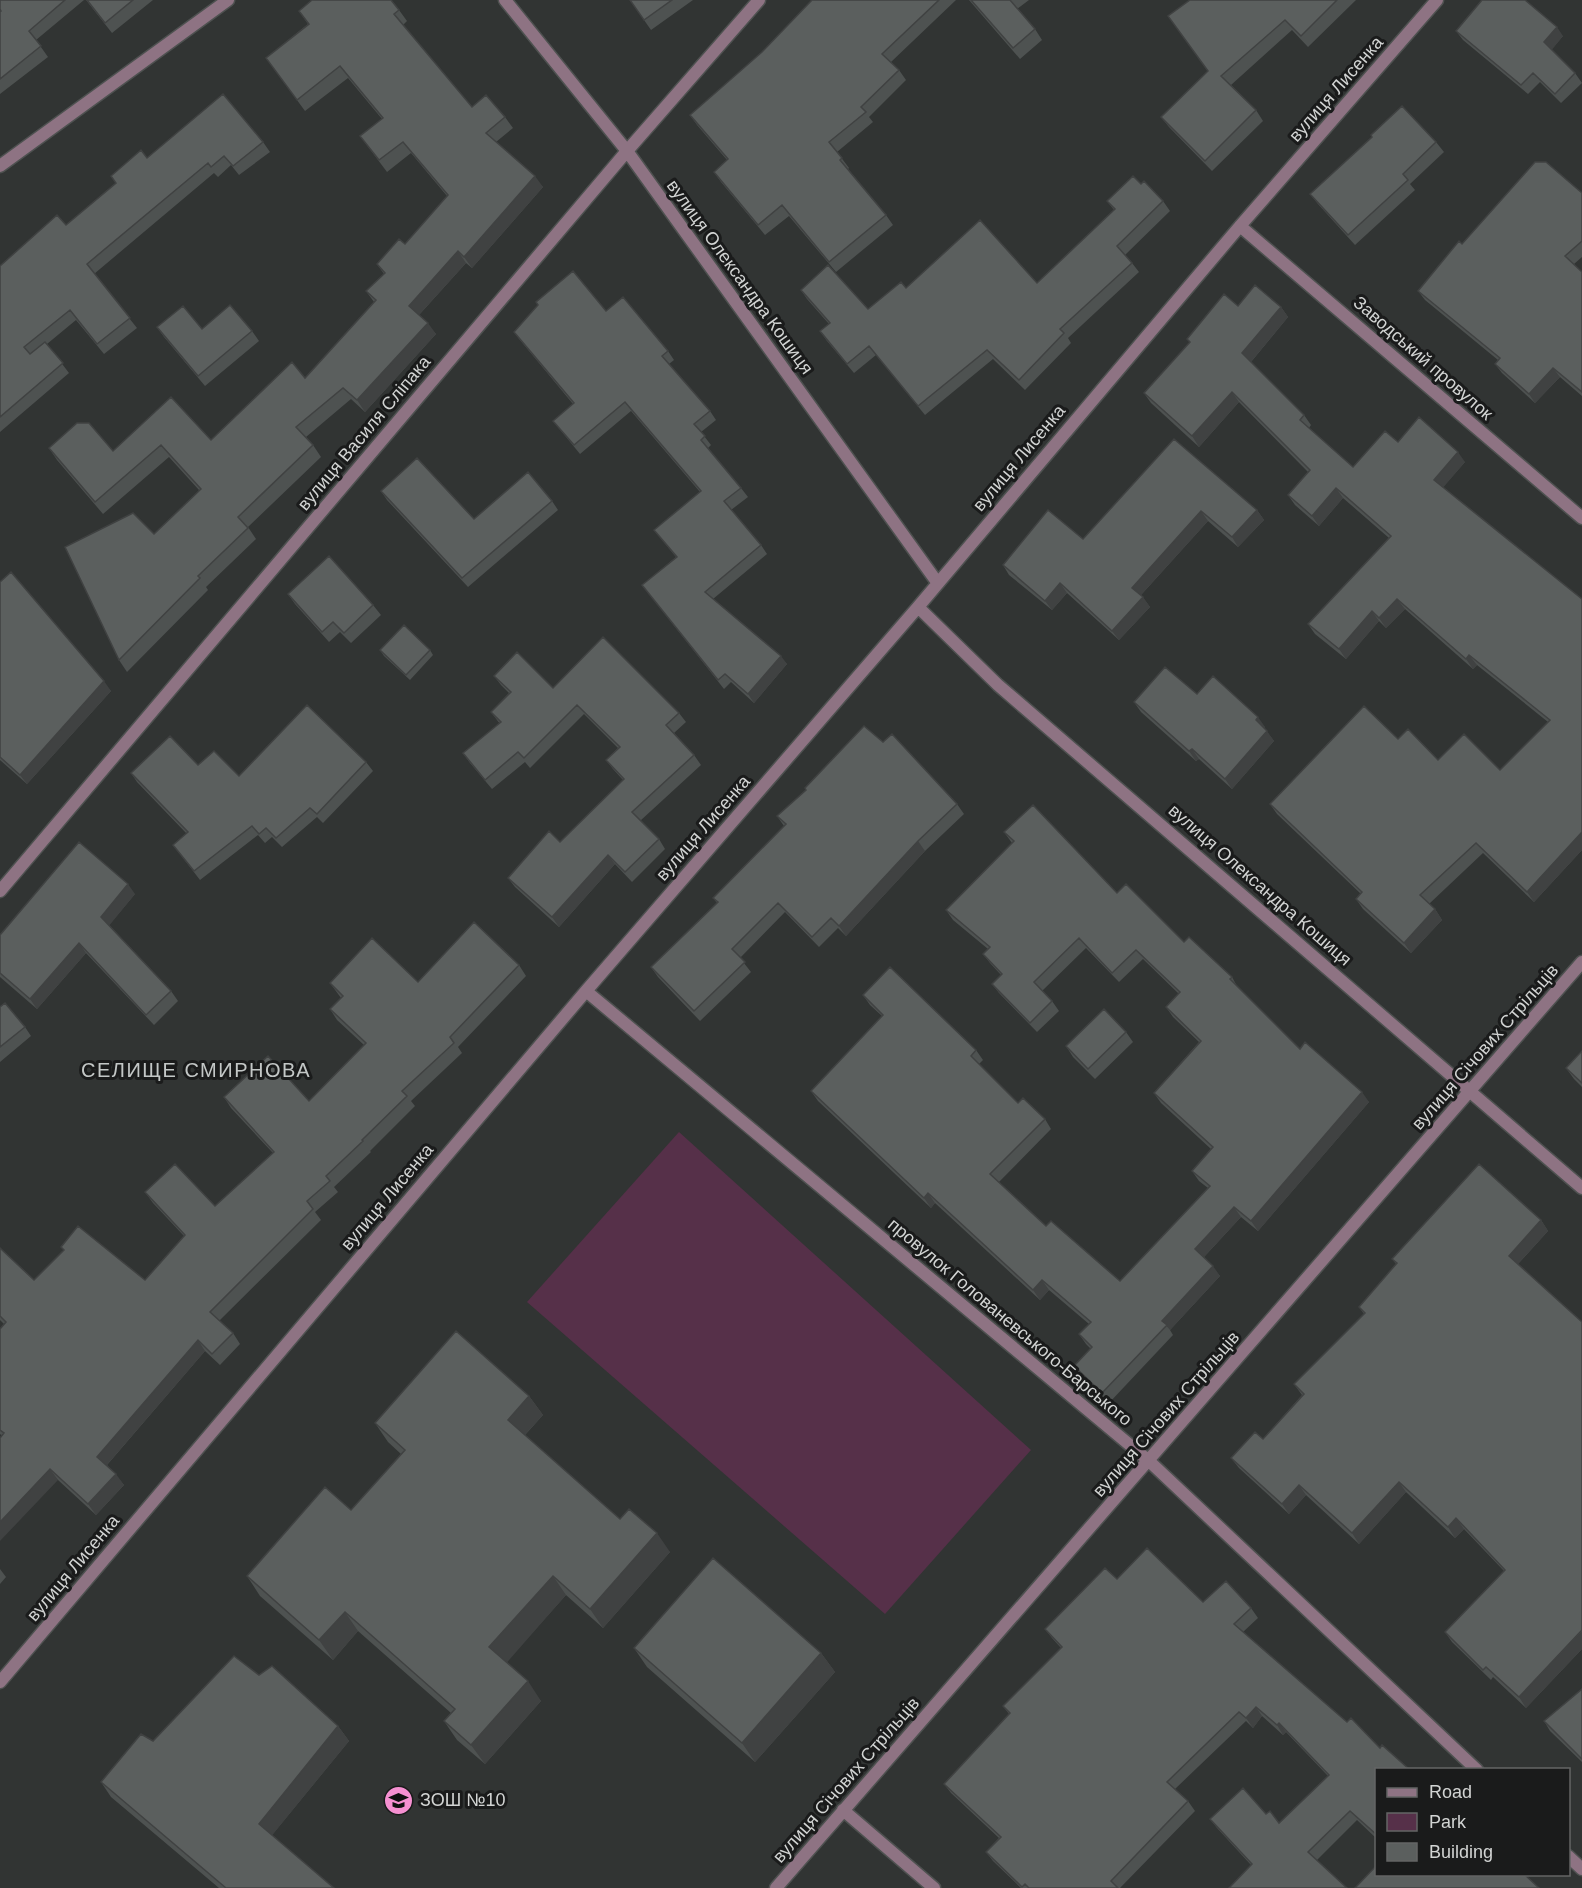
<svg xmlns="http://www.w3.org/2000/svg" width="1582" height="1888" font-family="Helvetica,sans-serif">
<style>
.green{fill:#563049}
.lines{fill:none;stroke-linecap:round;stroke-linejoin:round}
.minor-casing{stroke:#4e5150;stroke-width:15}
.minor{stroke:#8e7383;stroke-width:12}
.wall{fill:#4e5251}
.shaded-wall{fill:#404242}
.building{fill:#5b5f5e;stroke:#404242;stroke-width:1.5}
.labels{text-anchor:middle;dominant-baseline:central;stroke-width:6;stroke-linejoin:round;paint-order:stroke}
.street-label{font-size:18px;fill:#d2d4d3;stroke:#1a1b1b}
.poi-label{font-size:18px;fill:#d2d4d3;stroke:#1a1b1b;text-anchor:start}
.neighbourhood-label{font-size:20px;letter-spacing:1.5px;fill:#c3c7c6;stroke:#1a1b1b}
</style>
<rect width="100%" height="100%" fill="#313433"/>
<!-- green -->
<path class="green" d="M679,1132L1031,1450L885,1614L527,1302Z"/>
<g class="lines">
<defs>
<path id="minor" d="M505,0L627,151L937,582
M0,166L228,0
M1240,226L1582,518
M918,607L998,685L1582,1188
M0,891L627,151L759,0
M586,991L1149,1461L1477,1770
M0,1682L586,991L918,607L1240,226L1437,0
M843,1810L934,1888
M1568,1856L1582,1869
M776,1888L1582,962"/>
</defs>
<!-- minor casing -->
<use href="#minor" class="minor-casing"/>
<!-- minor -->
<use href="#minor" class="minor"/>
</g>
<!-- wall -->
<path class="wall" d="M0,0H84L36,40L48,57L0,94Z
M86,0H153L112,33Z
M630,0H693L651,30Z
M812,0H956L891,62L899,70L906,80L869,117L873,122L837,152L849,168L848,169L886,215L893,225L836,272L789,216L765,235L721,182L714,172L727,160L697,125L690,115L762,52Z
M969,0H1029L1017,9L1035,29L1042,40L1020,59Z
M1190,0H1356L1308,47L1292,30L1231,85L1256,110L1263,121L1212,171L1169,127L1161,117L1208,72Z
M399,10L407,21L403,25L472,107L505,117L513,128L496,142L543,187L472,268L466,263L419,315L436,334L365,412L351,399L306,437L313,445L321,457L248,527L256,539L206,587L208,590L127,672L119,660L199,490L169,457L103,514L57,460L49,448L113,451L211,440L305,378L374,302L366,291L384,274L377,264L405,244L447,196L411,153L387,172L360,136L382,119L348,78L305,111L266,58L308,24L299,11Z
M1456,31L1563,36L1551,50L1575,73L1582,83L1561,103L1540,82L1528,94L1463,40Z
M263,142L270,152L239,175L231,165L218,177L214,173L94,274L137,328L104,354L76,320L47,344L69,373L0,432V266L66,225L116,183L111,176L147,158Z
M1436,142L1444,152L1410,184L1415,190L1355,245L1318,204L1310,194Z
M1141,184L1163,201L1170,211L1125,255L1132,263L1139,272L1068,338L1071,343L1025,390L993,359L925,415L876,355L854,373L827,341L820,331L829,324L807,299L801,290L868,309L906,288L1037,283L1114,210L1107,201Z
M1582,193V257L1574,264L1582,272V396L1560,377L1535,403L1502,373L1495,364L1498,360L1425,300L1418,291L1462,244Z
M1238,306L1281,307L1288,317L1251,362L1304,415L1311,425L1309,428L1353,467L1398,442L1465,462L1443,487L1582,599V850L1534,902L1483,853L1429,904L1435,909L1442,920L1411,953L1363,909L1356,899L1361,894L1277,814L1270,804L1398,739L1438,760L1500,770L1548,722L1477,665L1473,669L1405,609L1386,628L1379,621L1346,659L1315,634L1308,624L1389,538L1343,498L1319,526L1295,505L1288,495L1308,472L1239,402L1199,447L1151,403L1144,393L1190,343L1187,339Z
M606,311L668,351L674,360L669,364L710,411L716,420L701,432L711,445L708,448L741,488L748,497L731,510L761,545L767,554L713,599L787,664L754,703L731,682L724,689L642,585L676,557L654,530L700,492L631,411L580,454L553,421L573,404L520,340L514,332Z
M157,327L252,331L259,341L205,386L164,337Z
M1174,439L1257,510L1264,520L1238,547L1208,521L1141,595L1150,607L1119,640L1067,593L1052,610L1009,575L1003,565L1083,539Z
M381,491L474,519L552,501L558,510L468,587L387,500Z
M0,582L111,691L27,784L0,760Z
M288,594L373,605L381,615L351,643L340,632L329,642L295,604Z
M380,650H430L433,655L410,680L384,656Z
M494,676L553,688L679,713L686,722L674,733L694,755L701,765L640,821L659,839L665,849L632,882L615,864L559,927L515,887L508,878L560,842L623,780L613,769L606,760L618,748L584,714L530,768L525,762L492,789L470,763L463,753L500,724L491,712L509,693L501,685Z
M1197,694L1265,727L1264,728L1274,741L1232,789L1199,759L1196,761L1141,712L1134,702Z
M366,762L373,771L323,823L317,817L282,847L272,837L265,843L258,835L200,880L173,845L187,834L137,782L131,773L198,765L239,776Z
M957,804L964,814L925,851L846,936L838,928L819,947L785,912L740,958L751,972L700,1021L658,977L651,967L717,903L713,898L784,826L777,816Z
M1004,832L1117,893L1232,977L1238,988L1300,1049L1369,1102L1258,1231L1241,1217L1204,1257L1220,1276L1170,1330L1173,1335L1109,1403L1081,1376L1074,1366L1091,1349L1086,1344L1079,1334L1089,1324L1049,1290L1040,1300L935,1203L931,1208L818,1101L811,1091L882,1016L870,1005L863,995L976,1050L983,1060L979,1064L1018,1103L1045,1119L1051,1129L999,1182L1046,1226L1120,1281L1208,1188L1199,1181L1192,1171L1211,1149L1161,1103L1154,1093L1199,1042L1173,1017L1166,1007L1179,994L1143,959L1119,982L1086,948L1042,991L1052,1001L1059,1011L1037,1032L999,993L992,984L1001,975L990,963L983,954L988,949L953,920L946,910L1012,843Z
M135,894L109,925L171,991L178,1001L154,1025L86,953L37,1009L0,977V935Z
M519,965L526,976L458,1047L462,1053L411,1101L415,1106L370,1151L371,1152L334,1187L338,1192L315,1212L321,1220L219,1321L233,1333L240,1344L220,1365L205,1351L107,1465L124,1485L96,1515L58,1480L0,1434V1329L4,1324L0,1320V1248L34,1280L64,1250L61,1247L145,1280L184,1236L153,1203L145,1192L215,1206L273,1153L231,1108L224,1097L309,1101L364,1045L337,1020L330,1009L341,998L330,983L418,982Z
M0,1007L25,1027L31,1036L0,1062Z
M1126,1032L1133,1042L1095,1079L1073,1057L1066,1046Z
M1582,1051V1087L1574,1079L1566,1068Z
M1541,1220L1548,1231L1518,1264L1582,1322V1649L1526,1708L1493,1677L1491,1680L1452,1642L1445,1632L1504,1571L1464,1529L1455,1538L1406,1492L1359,1544L1306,1495L1289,1514L1239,1468L1231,1458L1263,1439L1302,1395L1294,1384L1364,1314L1359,1307L1396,1264L1392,1259Z
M529,1396L543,1415L525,1435L620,1519L670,1552L603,1628L566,1595L506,1662L541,1701L485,1764L457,1740L444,1721L451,1713L358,1631L333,1660L260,1596L247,1576L351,1510L401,1454L388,1442L375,1423Z
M0,1569L6,1577L0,1584Z
M1117,1579L1203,1602L1251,1608L1258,1618L1243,1632L1377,1770V1839L1357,1820L1317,1860L1251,1865L1217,1828L1210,1819L1266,1814L1279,1823L1328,1776L1286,1732L1283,1735L1262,1716L1253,1728L1246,1721L1175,1789L1188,1801L1195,1811L1120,1888H1021L993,1861L986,1852L999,1838L951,1793L944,1784L1009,1714L1003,1706L1061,1648L1052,1638L1045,1629Z
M634,1648L821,1653L835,1672L755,1762L647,1667Z
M259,1675L338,1726L349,1741L272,1835L334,1888H219L111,1797L101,1782L153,1741Z
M1582,1689V1762L1550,1731L1544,1721Z"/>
<!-- shaded-wall -->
<path class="shaded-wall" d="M1557,27L1563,36L1550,52L1544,42Z
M535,176L543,187L472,268L464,257Z
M458,251L466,263L417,317L409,306Z
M1281,307L1288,317L1250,363L1242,353Z
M428,323L436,334L365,412L357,400Z
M1553,368L1560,377L1535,403L1529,394Z
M1232,392L1239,402L1199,447L1192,436Z
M1458,452L1465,462L1441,490L1434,480Z
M1336,488L1343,498L1319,526L1312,516Z
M1257,510L1264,520L1238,547L1232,537Z
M1201,511L1208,521L1139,597L1132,588Z
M1060,583L1067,593L1052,610L1045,601Z
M1143,597L1150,607L1119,640L1112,631Z
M1397,599L1405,609L1386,628L1379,618Z
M1372,611L1379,621L1346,659L1339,649Z
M1469,655L1477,665L1473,669L1466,659Z
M781,656L787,664L754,703L748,694Z
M104,681L111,691L27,784L20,775Z
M1258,717L1265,727L1263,730L1256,720Z
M1267,731L1274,741L1232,789L1225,779Z
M1192,749L1199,759L1196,761L1189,751Z
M1582,832V850L1534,902L1527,892Z
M918,841L925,851L846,936L839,926Z
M608,855L615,864L559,927L552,917Z
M128,884L135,894L108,927L101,917Z
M1435,909L1442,920L1411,953L1404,943Z
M79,943L86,953L37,1009L30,999Z
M1362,1092L1369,1102L1258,1231L1251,1221Z
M928,1193L935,1203L931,1208L924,1198Z
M1234,1207L1241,1217L1202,1259L1195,1249Z
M1541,1220L1548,1231L1516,1266L1509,1256Z
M1213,1266L1220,1276L1170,1330L1162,1321Z
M1042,1280L1049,1290L1040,1300L1033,1290Z
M198,1340L205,1351L105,1467L97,1457Z
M529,1396L543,1415L521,1439L508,1420Z
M50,1469L58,1480L0,1541V1522Z
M116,1474L124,1485L96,1515L88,1504Z
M1399,1482L1406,1492L1359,1544L1352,1533Z
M1299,1485L1306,1495L1289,1514L1282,1504Z
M1456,1518L1464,1529L1455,1538L1448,1527Z
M657,1533L670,1552L603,1628L590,1609Z
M553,1576L566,1595L503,1667L489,1647Z
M345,1612L358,1631L333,1660L319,1640Z
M1582,1631V1649L1526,1708L1519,1697Z
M821,1653L835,1672L755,1762L742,1743Z
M528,1681L541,1701L485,1764L471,1745Z
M1256,1707L1262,1716L1253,1728L1246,1718Z
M1279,1723L1286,1732L1283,1735L1277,1725Z
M338,1726L349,1741L269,1839L259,1824Z"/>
<!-- building -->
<path class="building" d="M0,0H65L29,31L41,46L0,79V12L1,11L0,9Z
M87,0H133L105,23Z
M312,0H391L399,10L394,14L472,107L486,95L505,117L486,133L535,176L464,257L458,251L409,306L428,323L357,400L343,388L296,427L313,445L238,517L248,528L198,576L200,578L119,660L65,547L133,513L154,534L201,489L161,445L95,502L49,448L77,423H89L113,451L171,397L211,440L292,362L305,378L376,300L366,291L385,273L377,264L399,239L405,244L448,195L403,142L379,160L360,136L383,118L340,66L297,100L266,58L309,24L299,11Z
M630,0H672L644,20Z
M812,0H939L882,54L899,70L861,107L866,112L829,142L842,158L840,160L886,215L829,262L782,205L758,225L714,172L728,159L690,115L762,52Z
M971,0H1010L1035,29L1013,48Z
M1190,0H1337L1301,36L1285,20L1221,76L1256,110L1205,161L1161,117L1208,71L1168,16Z
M1482,0H1525L1557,27L1544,42L1575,73L1555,94L1533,73L1521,85L1456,31Z
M223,94L263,142L233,166L224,156L211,167L208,163L87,264L130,318L97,344L70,310L24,347L30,354L45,342L63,363L0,417V266L57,215L66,225L116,183L111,176L141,150L147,158Z
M1402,106L1436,142L1403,174L1408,180L1348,235L1310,194L1372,137L1371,135Z
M1535,162H1546L1582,193V241L1565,256L1582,272V392L1553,368L1529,394L1495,364L1500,358L1418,291L1459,241L1462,244Z
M1133,176L1141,184L1144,181L1163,201L1117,246L1132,263L1060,329L1064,333L1019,380L987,350L918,406L869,346L847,364L820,331L830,323L801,290L828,265L868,309L901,282L906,288L980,220L1037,283L1115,209L1107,201Z
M573,271L606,311L623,297L668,351L662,356L710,411L694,424L705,436L701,440L741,488L724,501L761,545L705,592L781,656L748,694L725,674L718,680L642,585L677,557L654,530L701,491L625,402L574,445L553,421L574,403L514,332L538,305L536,302Z
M1255,285L1281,307L1242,353L1304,415L1300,420L1353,467L1385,431L1398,442L1419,417L1458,452L1434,480L1582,599V832L1527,892L1476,843L1420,895L1435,909L1404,943L1356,899L1362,892L1270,804L1364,706L1398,739L1408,729L1438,760L1464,734L1500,770L1550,720L1469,655L1466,659L1397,599L1379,618L1372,611L1339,649L1308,624L1391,536L1336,488L1312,516L1288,495L1310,470L1232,392L1192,436L1144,393L1190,342L1187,339L1224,294L1238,306Z
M230,305L252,331L198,376L157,327L183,306L202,329Z
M1174,439L1257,510L1232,537L1201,511L1132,588L1143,597L1112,631L1060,583L1045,601L1003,565L1048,510L1083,539Z
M417,458L474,519L528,472L552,501L462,578L381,491Z
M329,556L373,605L344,633L333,622L322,632L288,594Z
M11,572L104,681L20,775L0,757V582Z
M404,625L430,650L406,675L380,650Z
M603,637L679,713L666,725L694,755L632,812L659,839L625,872L608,855L552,917L508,878L549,831L560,842L624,779L606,760L620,747L577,705L524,758L518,752L485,780L463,753L501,722L491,712L511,692L494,676L517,652L553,688Z
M1165,667L1197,694L1213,676L1258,717L1256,720L1267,731L1225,779L1192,749L1189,751L1134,702Z
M307,705L366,762L317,814L310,808L276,838L266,828L259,834L252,826L194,871L173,845L188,832L131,773L170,736L198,765L214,751L239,776Z
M864,726L883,742L892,734L957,804L918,841L839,926L831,918L812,937L778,903L732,949L745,962L694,1011L651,967L718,902L713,898L786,824L777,816L806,790L805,788Z
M1033,805L1117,893L1126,884L1184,942L1189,937L1232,977L1230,979L1300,1049L1305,1042L1362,1092L1251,1221L1234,1207L1195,1249L1213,1266L1162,1321L1167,1325L1102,1393L1074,1366L1092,1347L1079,1334L1091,1322L1042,1280L1033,1290L928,1193L924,1198L811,1091L883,1015L863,995L890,967L976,1050L971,1056L1018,1103L1023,1098L1045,1119L990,1174L1046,1226L1051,1221L1120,1281L1210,1186L1192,1171L1213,1147L1154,1093L1201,1041L1166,1007L1180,992L1136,950L1112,973L1079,938L1034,982L1052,1001L1030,1023L992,984L1002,974L983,954L990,947L946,910L1014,841L1004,832Z
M79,842L128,884L101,917L171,991L146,1015L79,943L30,999L0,973V935Z
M474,922L519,965L450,1037L454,1043L402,1091L407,1096L362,1140L363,1141L326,1176L330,1181L307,1201L313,1209L210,1312L233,1333L212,1354L198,1340L97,1457L116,1474L88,1504L50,1469L0,1522V1438L4,1433L0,1430V1329L6,1322L0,1316V1248L34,1280L64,1250L61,1247L78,1226L145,1280L185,1235L145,1192L175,1164L215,1206L274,1152L224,1097L268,1056L309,1101L366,1043L330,1009L343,996L330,983L372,938L418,982Z
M5,1003L25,1027L0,1047V1007Z
M1104,1009L1126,1032L1088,1069L1066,1046Z
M1582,1051V1083L1566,1068Z
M1479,1164L1541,1220L1509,1256L1582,1322V1630L1519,1697L1486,1667L1483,1670L1445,1632L1505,1570L1456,1518L1448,1527L1399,1482L1352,1533L1299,1485L1282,1504L1231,1458L1255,1432L1263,1439L1304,1394L1294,1384L1365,1313L1359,1307L1397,1263L1392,1259Z
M456,1331L529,1396L508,1420L620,1519L629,1509L657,1533L590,1609L553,1576L489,1647L528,1681L471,1745L444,1721L455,1709L345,1612L319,1640L247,1576L325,1487L351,1510L405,1450L375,1423Z
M1147,1548L1203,1602L1226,1581L1251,1608L1234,1624L1347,1722L1351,1718L1380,1748L1382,1745L1410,1770H1377V1835L1350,1811L1308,1852L1347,1888H1229L1252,1864L1210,1819L1243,1788L1266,1814L1270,1811L1279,1823L1329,1775L1279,1723L1277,1725L1256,1707L1246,1718L1239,1712L1167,1782L1188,1801L1111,1881L1118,1888H1029L1025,1884L1022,1887L986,1852L1001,1837L944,1784L1010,1713L1003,1706L1062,1647L1045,1629L1105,1568L1117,1579Z
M713,1558L821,1653L742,1743L634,1648Z
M234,1656L259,1675L272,1666L338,1726L259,1824L334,1888H226L101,1782L141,1734L153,1741Z
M1582,1689V1759L1544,1721Z
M1377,1865V1875H1525L1539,1888H1355Z"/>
<!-- icons -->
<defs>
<symbol id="school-disc" viewBox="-11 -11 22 22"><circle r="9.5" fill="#f590d1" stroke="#1a1b1b"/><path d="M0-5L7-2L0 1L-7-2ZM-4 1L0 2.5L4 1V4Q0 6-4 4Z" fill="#111"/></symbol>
</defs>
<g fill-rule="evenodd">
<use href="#school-disc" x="382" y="1784" width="33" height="33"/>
</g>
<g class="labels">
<!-- street labels -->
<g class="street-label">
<text transform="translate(1336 89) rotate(-49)">вулиця Лисенка</text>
<text transform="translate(740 277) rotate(54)">вулиця Олександра Кошиця</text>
<text transform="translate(1423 358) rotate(41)">Заводський провулок</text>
<text transform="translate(364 433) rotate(-50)">вулиця Василя Сліпака</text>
<text transform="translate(1019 458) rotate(-50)">вулиця Лисенка</text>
<text transform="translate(703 828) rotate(-49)">вулиця Лисенка</text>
<text transform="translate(1260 885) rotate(41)">вулиця Олександра Кошиця</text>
<text transform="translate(1485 1047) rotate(-49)">вулиця Січових Стрільців</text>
<text transform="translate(387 1197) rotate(-50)">вулиця Лисенка</text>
<text transform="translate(1010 1322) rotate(40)">провулок Голованевського-Барського</text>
<text transform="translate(1166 1414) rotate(-49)">вулиця Січових Стрільців</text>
<text transform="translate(73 1568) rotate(-50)">вулиця Лисенка</text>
<text transform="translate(846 1780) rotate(-49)">вулиця Січових Стрільців</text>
</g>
<!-- poi labels -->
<g class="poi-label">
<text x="420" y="1800">ЗОШ №10</text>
</g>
<!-- neighbourhood labels -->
<g class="neighbourhood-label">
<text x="196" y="1070">СЕЛИЩЕ СМИРНОВА</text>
</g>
</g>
<!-- legend -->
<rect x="1375" y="1768" width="195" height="108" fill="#1a1b1b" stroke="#646565" stroke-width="1.5"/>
<rect x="1387" y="1788" width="30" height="9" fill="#8e7383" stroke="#646565" stroke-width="1.5"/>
<text x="1429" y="1798" font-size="18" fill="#d2d4d3">Road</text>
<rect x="1387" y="1813" width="30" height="18" fill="#563049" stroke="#646565" stroke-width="1.5"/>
<text x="1429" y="1828" font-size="18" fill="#d2d4d3">Park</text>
<rect x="1387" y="1843" width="30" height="18" fill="#5b5f5e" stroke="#646565" stroke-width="1.5"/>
<text x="1429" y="1858" font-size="18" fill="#d2d4d3">Building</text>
</svg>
